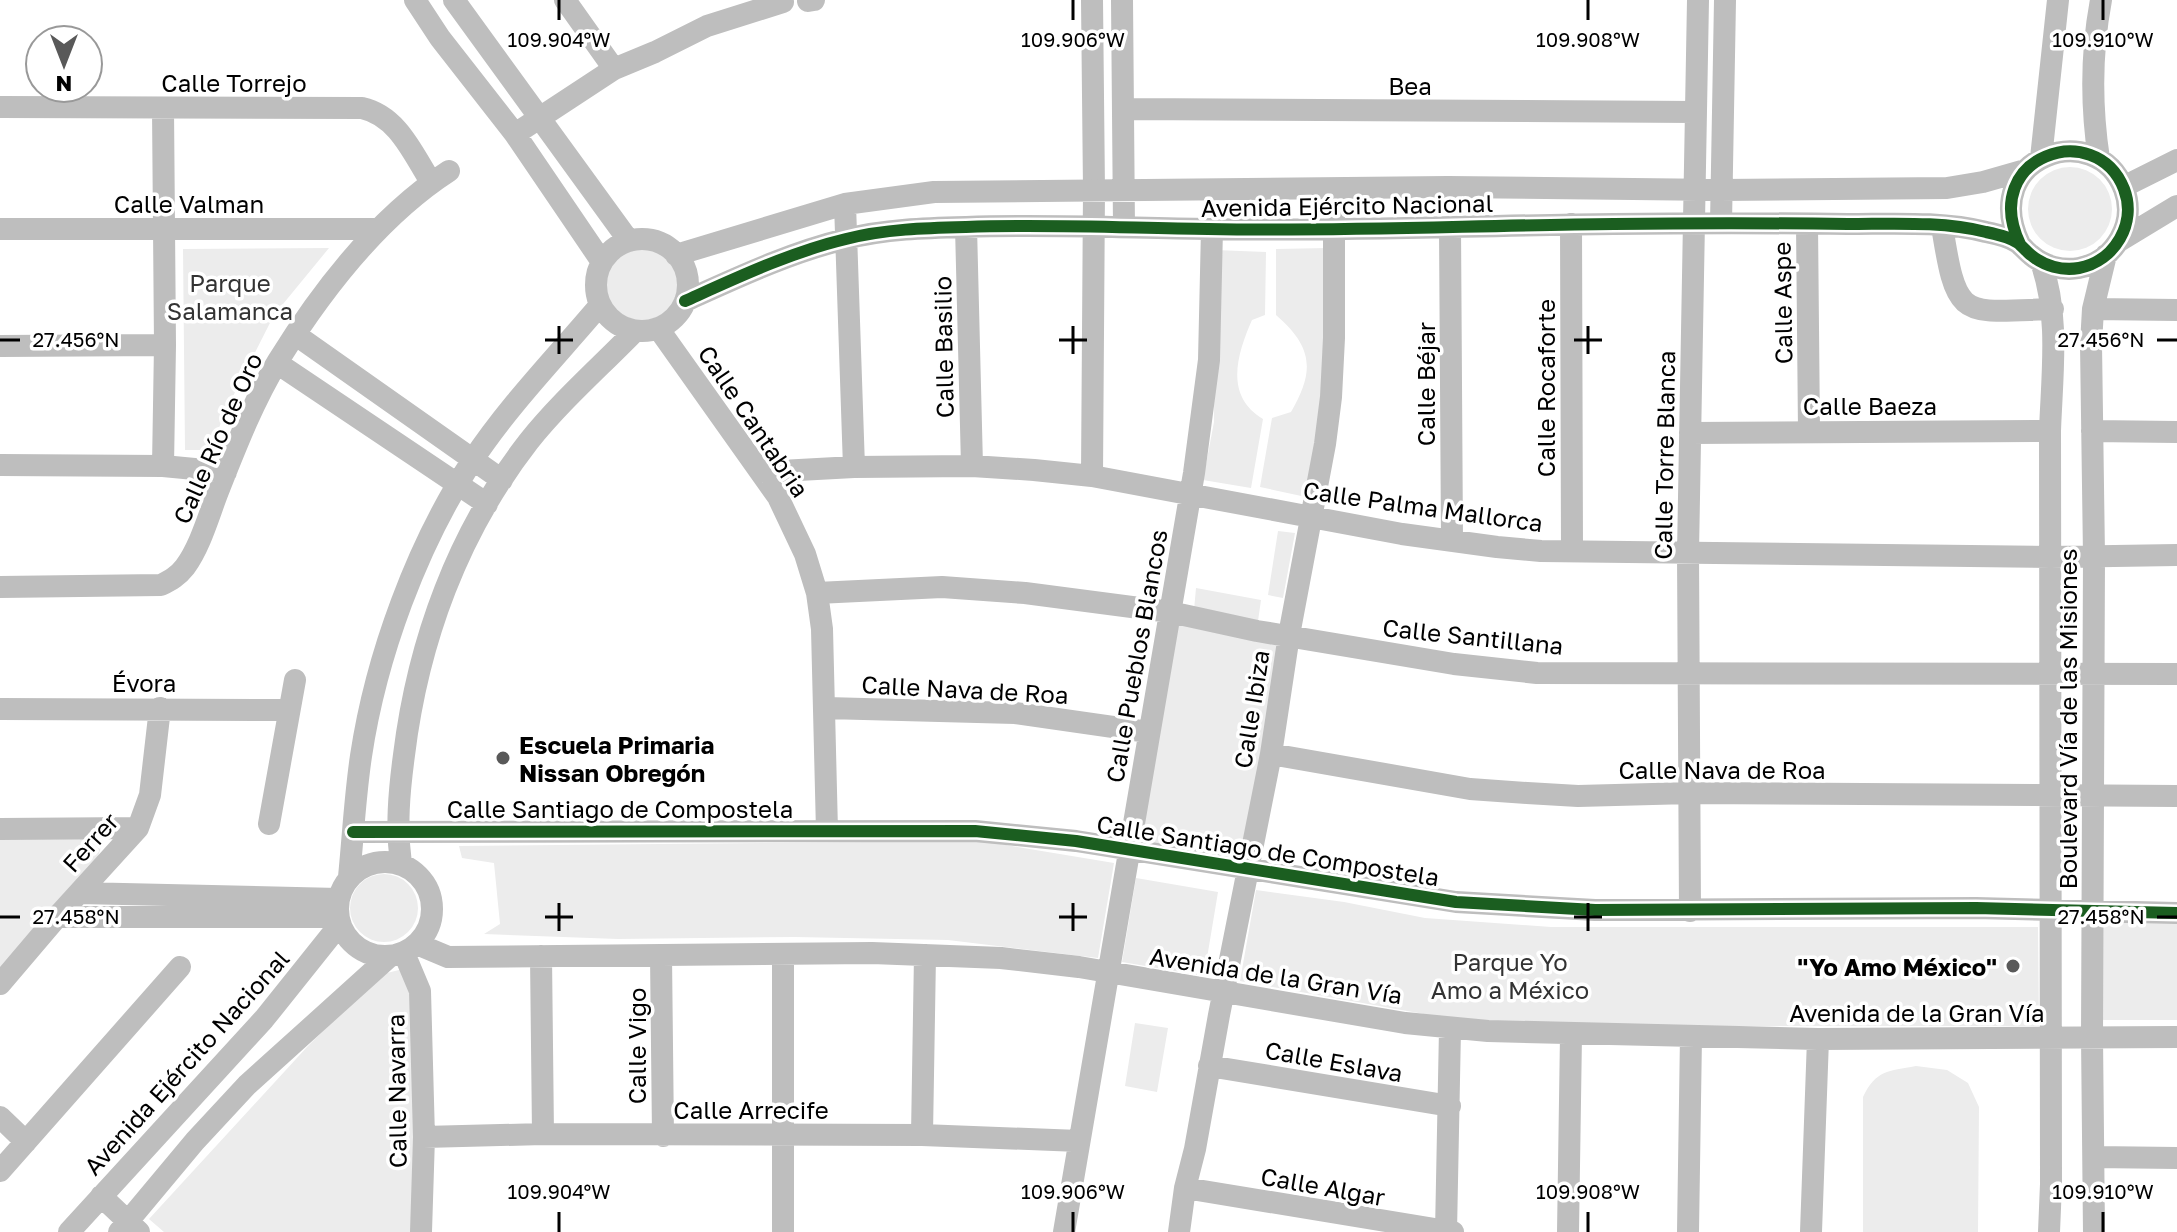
<svg xmlns="http://www.w3.org/2000/svg" width="2177" height="1232" font-family="'Golos Text',sans-serif">
<style>
.green{fill:#ececec}
.lines{fill:none;stroke-linecap:round;stroke-linejoin:round}
.minor{stroke:#bebebe;stroke-width:22}
.cycleway-casing{stroke:#fff;stroke-width:17}
.cycleway{stroke:#1b5e20;stroke-width:12}
.ticks{fill:none;stroke:#000;stroke-width:3}
.poi-dot{fill:#595959;stroke:#fff;stroke-width:3}
.labels{text-anchor:middle;dominant-baseline:central;stroke-width:7;stroke-linejoin:round;paint-order:stroke}
.street-label{font-size:24px;fill:#000;stroke:#fff}
.park-label{font-size:24px;fill:#333;stroke:#fff}
.poi-label{font-size:24px;font-weight:bold;fill:#000;stroke:#fff;text-anchor:start}
.ticks-label{font-size:20px;text-anchor:middle;fill:#000;stroke:#fff;stroke-width:7;stroke-linejoin:round;paint-order:stroke}
</style>
<rect width="100%" height="100%" fill="#fff"/>
<!-- green -->
<path class="green" d="M2028 209a42 42 0 1 1 84 0a42 42 0 1 1-84 0Z
M605 283a37 37 0 1 1 74 0a37 37 0 1 1-74 0Z
M329,248L274,315L223,416L212,450H185L183,249Z
M1327,248L1326,383L1306,497L1260,487L1272,418L1291,412C1315,371 1313,347 1276,315V249Z
M1215,250L1266,252L1265,315L1252,320C1237,354 1224,396 1263,419L1251,488L1203,480L1214,422Z
M1278,531L1295,533L1283,598L1268,595Z
M1196,588L1261,600L1258,621L1194,610Z
M1176,622L1280,638L1242,866L1138,849Z
M0,833L91,836L101,847L96,863L0,975Z
M982,841L1114,863L1098,958L948,940L795,937L618,939L484,934L500,924L494,863L462,858L459,846Z
M350 908a34 34 0 1 1 68 0a34 34 0 1 1-68 0Z
M1136,878L1218,892L1204,976L1122,962Z
M1256,890L1344,902L1425,918L1551,927H2038L2039,1026H1516L1452,1019L1240,981Z
M2096,919H2177V1020H2096Z
M407,968L418,979L415,1232H164L149,1219L307,1047L379,975Z
M1135,1023L1168,1028L1157,1092L1125,1086Z
M1916,1066L1947,1070L1968,1083L1979,1107L1978,1232H1863V1097C1876,1070 1888,1071 1916,1066Z"/>
<g class="lines">
<!-- minor -->
<path class="minor" d="M415,0L440,38L515,134L602,262
M454,0L629,241
M565,0L614,69
M1092,0L1094,190L1092,476
M1122,0L1124,227
M808,1L814,0
M0,107L362,108C398,116 413,154 431,182
M163,109L165,345L163,466
M1124,109L1696,112
M515,134L614,69L655,52L707,26L783,2
M2041,158L2058,0
M2099,159C2091,106 2091,53 2101,0
M2123,187L2177,160
M845,204L854,467
M1721,223L1725,0
M1571,224L1572,551
M1807,224L1809,431
M1942,226C1957,322 1961,312 2053,309
M966,227L972,466
M1450,227L1452,541
M0,229H379
M596 285a46 46 0 1 1 92 0a46 46 0 1 1-92 0Z
M2119,241L2177,206
M676,255L845,204L934,192L1448,187L1720,190L1947,188L1983,182L2025,170
M2041,262C2060,316 2052,374 2050,431L2051,1184L2049,1232
M685,301C736,278 791,252 846,239C885,229 926,228 966,227C1047,224 1127,228 1208,229C1344,232 1479,225 1614,224C1692,223 1770,223 1848,224C1893,224 1942,221 1986,232C1996,234 2010,237 2018,243C2021,245 2028,253 2031,255C2044,266 2062,271 2079,268C2115,261 2137,223 2124,189C2096,117 1978,156 2020,244
M2093,309L2177,310
M658,328L778,497L805,554L817,593L822,629L827,831
M296,335L502,480
M0,346L165,345
M277,363L487,504
M2092,431L2177,432
M1690,433L2050,431
M0,465L163,466L226,472
M761,472L854,467L972,466L1034,470L1092,476L1402,534L1497,547L1541,551L2051,557L2177,555
M0,587L161,585C171,580 178,576 185,567C201,545 209,514 219,489C236,446 254,400 278,361C322,290 378,217 449,171
M817,593L942,587L1025,593L1170,612L1257,631L1454,664L1537,673L2177,674
M826,708L1015,713L1148,732
M0,709L288,710
M1271,754L1470,789L1527,793L1578,796L1690,793L2177,796
M269,824L295,680
M0,829L138,828
M353,832L975,831L1076,841L1456,902L1595,910L1976,908L2177,913
M338 909a47 47 0 1 1 94 0a47 47 0 1 1-94 0Z
M401,864C396,827 399,792 404,755C418,641 458,532 529,441C561,401 600,367 635,331
M349,877C353,837 355,796 361,756C376,656 417,545 472,461C509,405 557,356 600,305
M79,893L338,899
M1690,911L1688,553L1698,0
M57,917H338
M417,944L448,957L872,953L1001,958L1079,967L1405,1023L1488,1031L1818,1039L2177,1037
M404,953L420,991L424,1137L421,1232
M783,954V1232
M661,955L663,1136
M541,956L543,1134
M0,984L57,917L138,828L150,795L160,708
M1209,1066L1450,1106
M0,1117L26,1142
M922,1135L925,955
M424,1137L543,1134L922,1135L1079,1141
M2094,1157L2177,1158
M0,1171L180,967
M1185,1188L1453,1232
M101,1196L139,1232
M69,1232L264,1019L340,924
M119,1232L195,1141L247,1085L390,956
M1064,1232L1194,473L1209,360L1212,229
M1179,1232L1185,1188L1195,1149L1219,1015L1271,754L1289,635L1325,444L1331,397L1334,338V189
M1446,1232L1450,1029
M1568,1232L1571,1035
M1688,1232L1691,1036
M1811,1232L1818,1039
M2094,1232L2092,1037L2094,556L2091,344L2093,309L2106,255"/>
<defs>
<path id="cycleway" d="M685,301C736,278 791,252 846,239C885,229 926,228 966,227C1047,224 1127,228 1208,229C1344,232 1479,225 1614,224C1692,223 1770,223 1848,224C1893,224 1942,221 1986,232C1996,234 2010,237 2018,243C2021,245 2028,253 2031,255C2044,266 2062,271 2079,268C2115,261 2137,223 2124,189C2096,117 1978,156 2020,244
M353,832L975,831L1076,841L1456,902L1595,910L1976,908L2177,913"/>
</defs>
<!-- cycleway casing -->
<use href="#cycleway" class="cycleway-casing"/>
<!-- cycleway -->
<use href="#cycleway" class="cycleway"/>
</g>
<!-- ticks -->
<path class="ticks" d="M559,0V20M1073,0V20M1588,0V20M2103,0V20M559,326V354M1073,326V354M1588,326V354M0,340H20M545,340H573M1059,340H1087M1574,340H1602M2157,340H2177M559,903V931M1073,903V931M1588,903V931M0,917H20M545,917H573M1059,917H1087M1574,917H1602M2157,917H2177M559,1212V1232M1073,1212V1232M1588,1212V1232M2103,1212V1232"/>
<!-- markers -->
<g class="poi-dot">
<circle cx="503" cy="758" r="8"/>
<circle cx="2013" cy="966" r="8"/>
</g>
<g class="labels">
<!-- street labels -->
<g class="street-label">
<text x="234" y="82">Calle Torrejo</text>
<text x="1410" y="85">Bea</text>
<text x="189" y="203">Calle Valman</text>
<text transform="translate(1347 205) rotate(-1)">Avenida Ejército Nacional</text>
<text transform="translate(1782 303) rotate(-91)">Calle Aspe</text>
<text transform="translate(943 347) rotate(-91)">Calle Basilio</text>
<text transform="translate(1425 384) rotate(-90)">Calle Béjar</text>
<text transform="translate(1545 388) rotate(-90)">Calle Rocaforte</text>
<text x="1870" y="405">Calle Baeza</text>
<text transform="translate(754 421) rotate(56)">Calle Cantabria</text>
<text transform="translate(217 438) rotate(-66)">Calle Río de Oro</text>
<text transform="translate(1664 455) rotate(-89)">Calle Torre Blanca</text>
<text transform="translate(1423 506) rotate(8)">Calle Palma Mallorca</text>
<text transform="translate(1473 636) rotate(6)">Calle Santillana</text>
<text transform="translate(1136 656) rotate(-80)">Calle Pueblos Blancos</text>
<text x="144" y="682">Évora</text>
<text transform="translate(965 689) rotate(3)">Calle Nava de Roa</text>
<text transform="translate(1251 709) rotate(-81)">Calle Ibiza</text>
<text transform="translate(2067 719) rotate(-90)">Boulevard Vía de las Misiones</text>
<text x="1722" y="769">Calle Nava de Roa</text>
<text x="620" y="808">Calle Santiago de Compostela</text>
<text transform="translate(90 842) rotate(-48)">Ferrer</text>
<text transform="translate(1268 850) rotate(9)">Calle Santiago de Compostela</text>
<text transform="translate(1276 975) rotate(9)">Avenida de la Gran Vía</text>
<text x="1917" y="1012">Avenida de la Gran Vía</text>
<text transform="translate(636 1046) rotate(-90)">Calle Vigo</text>
<text transform="translate(1334 1061) rotate(10)">Calle Eslava</text>
<text transform="translate(186 1062) rotate(-48)">Avenida Ejército Nacional</text>
<text transform="translate(396 1091) rotate(-91)">Calle Navarra</text>
<text x="751" y="1109">Calle Arrecife</text>
<text transform="translate(1323 1186) rotate(10)">Calle Algar</text>
</g>
<!-- park labels -->
<g class="park-label">
<text x="230" y="282">Parque<tspan x="230" dy="28">Salamanca</tspan></text>
<text x="1510" y="961">Parque Yo<tspan x="1510" dy="28">Amo a México</tspan></text>
</g>
<!-- poi labels -->
<g class="poi-label">
<text x="519" y="744">Escuela Primaria<tspan x="519" dy="28">Nissan Obregón</tspan></text>
<text x="1997" y="966" text-anchor="end">"Yo Amo México"</text>
</g>
</g>
<g class="ticks-label">
<text x="559" y="47">109.904°W</text>
<text x="1073" y="47">109.906°W</text>
<text x="1588" y="47">109.908°W</text>
<text x="2103" y="47">109.910°W</text>
<text x="2101" y="347">27.456°N</text>
<text x="76" y="347">27.456°N</text>
<text x="2101" y="924">27.458°N</text>
<text x="76" y="924">27.458°N</text>
<text x="559" y="1199">109.904°W</text>
<text x="1073" y="1199">109.906°W</text>
<text x="1588" y="1199">109.908°W</text>
<text x="2103" y="1199">109.910°W</text>
</g>
<!-- north arrow -->
<g transform="translate(64 64) rotate(180)"><circle r="38" fill="#ffffff" stroke="#999999" stroke-width="2"/>
<path d="M0-6L14 30L0 20L-14 30Z" fill="#595959"/>
<text y="-12" font-size="22" font-weight="bold" text-anchor="middle" fill="#000000">N</text>
</g>
</svg>
